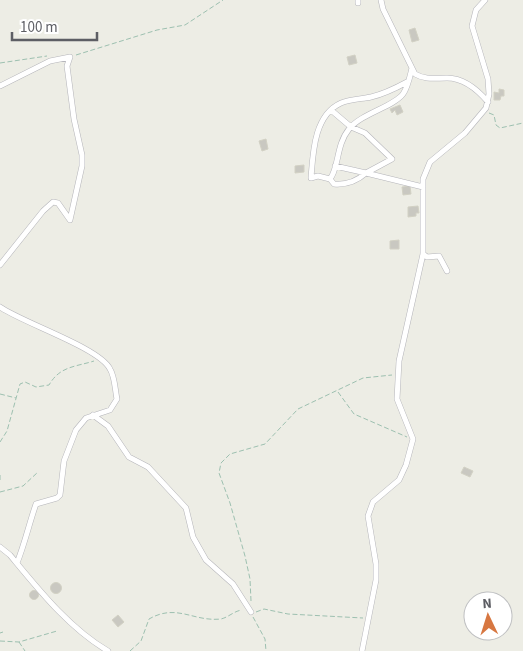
<svg xmlns="http://www.w3.org/2000/svg" width="523" height="651" font-family="'Source Sans 3',sans-serif">
<style>
.building{fill:#c9c8c1;stroke:#d2d1c4}
.lines{fill:none;stroke-linecap:round;stroke-linejoin:round}
.street-casing{stroke:#b5b5ba;stroke-width:6}
.path{stroke:#9dc0b0;stroke-width:1;stroke-dasharray:5 2.5;stroke-linecap:butt}
.street{stroke:#fff;stroke-width:5}
</style>
<rect width="100%" height="100%" fill="#edede5"/>
<!-- building -->
<path class="building" d="M415,28L419,40L412,42L409,30Z
M355,55L357,63L349,65L347,57Z
M499,89L504,90V96H501L500,100H494V92L499,93Z
M400,105L403,112L397,115L395,110L392,113L390,109Z
M266,139L268,149L262,151L259,141Z
M304,165V172L295,173V166Z
M410,186L411,194L403,195L402,187Z
M418,206L419,213H416V216L408,217V207Z
M399,240V249H390V241Z
M464,467L473,471L470,477L461,473Z
M50.5 588a5.5 5.5 0 1 1 11 0a5.5 5.5 0 1 1-11 0Z
M29.5 595a4.5 4.5 0 1 1 9 0a4.5 4.5 0 1 1-9 0Z
M118,615L124,622L118,627L112,620Z"/>
<g class="lines">
<defs>
<path id="street" d="M381,0L383,9L415,74C425,80 435,78 447,78C464,78 477,89 488,102
M358,3V0
M407,82C396,88 384,94 371,97C362,99 350,99 341,103C314,115 313,153 311,178L318,176L330,179C339,168 336,145 349,129C362,113 393,107 403,94C408,87 410,76 412,68
M0,86L50,61L70,57L67,66L74,119L82,155V166L70,220L58,203L53,202L43,211L0,265
M331,110L351,127L365,133L392,159L366,173L335,166
M330,179L334,184C346,185 357,181 366,173L423,187
M423,254L427,257L439,256L447,271
M0,307C23,323 100,348 110,369C115,377 115,390 117,399L110,410L86,418L76,430L64,461L60,495L57,498L36,504C29,524 25,543 17,563
M93,415L108,426L129,457L148,467L186,508L193,537L206,560L233,584L251,612
M0,547L10,555C39,590 69,628 108,651
M362,651L376,580V564L368,516L373,502L399,480L406,465L413,439L397,399L399,361L423,254V179L430,162L465,133L486,108L489,94L488,79L472,26L476,10L485,0"/>
</defs>
<!-- street casing -->
<use href="#street" class="street-casing"/>
<!-- path -->
<path class="path" d="M76,55L157,30L185,25L223,0
M0,63L47,56
M489,113L494,115L496,125L500,128L523,123
M338,392L354,414L407,437
M0,394L16,398
M0,442L7,431L20,384L25,382L36,387L49,385C60,366 75,367 94,361
M0,475V482
M0,492L23,486L38,472
M251,601L250,579L245,556L230,503L219,473L221,463L230,454L265,444L298,409L363,378L392,375
M256,612L264,609L288,614L363,618
M253,617L265,639L266,651
M0,633L3,632
M0,641L19,642L57,631
M19,642L25,651
M130,651L141,641L149,619C177,603 193,622 221,619C229,617 234,611 242,610"/>
<!-- street -->
<use href="#street" class="street"/>
</g>
<!-- north arrow -->
<g transform="translate(488 616) rotate(356)"><circle r="24" fill="#ffffff" stroke="#bebfc1"/>
<path d="M0-4L9 19L0 12L-9 19Z" fill="#d77741"/>
<text y="-8" font-size="14" font-weight="bold" text-anchor="middle" fill="#5d5e64">N</text>
</g>
<!-- scale -->
<path d="M12 32v8h85v-8" fill="none" stroke="#5d5e64" stroke-width="2.5"/>
<text x="20" y="32" font-size="15" fill="#5d5e64" stroke="#ffffff" stroke-width="4" paint-order="stroke">100 m</text>
</svg>
